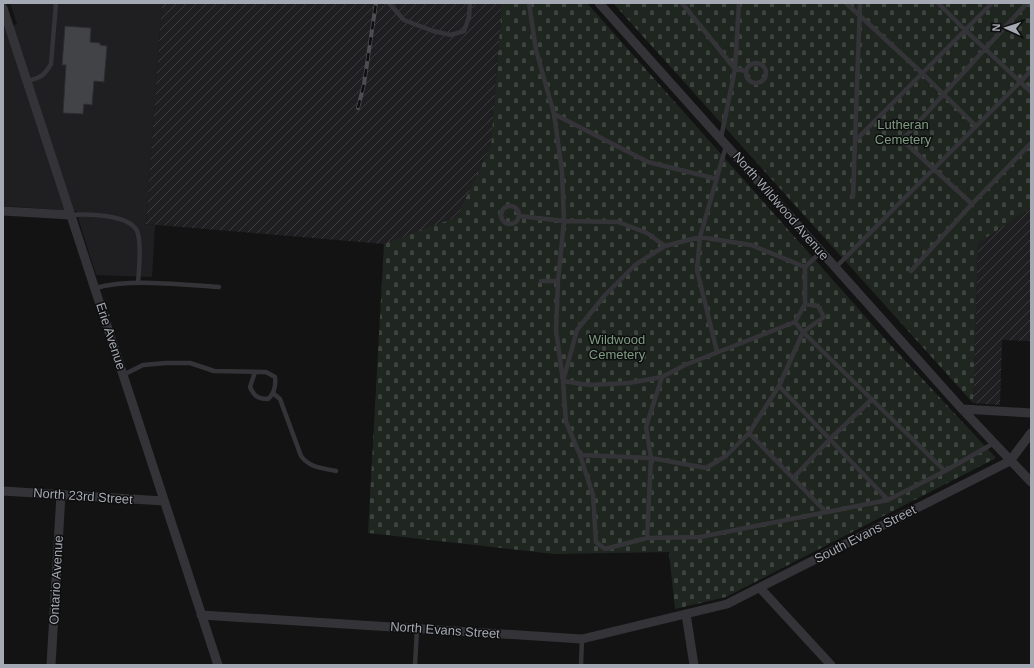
<svg xmlns="http://www.w3.org/2000/svg" width="1034" height="668" font-family="Arial,sans-serif">
<style>
.built{fill:#1f1f21}
.industrial{fill:url(#industrial-furrows)}
.cemetery{fill:url(#cemetery-stones)}
.building{fill:#424347;stroke:#2d2d30}
.lines{fill:none;stroke-linecap:round;stroke-linejoin:round}
.lane{stroke:#343438;stroke-width:4.5}
.street{stroke:#343438;stroke-width:9}
.rail-casing{stroke:#4d4e53;stroke-width:4}
.rail{stroke:#0e0e0f;stroke-width:2.5;stroke-dasharray:8;stroke-linecap:butt}
.labels{text-anchor:middle;dominant-baseline:central;stroke-width:3;stroke-linejoin:round;paint-order:stroke}
.park-label{font-size:13px;fill:#7e9c82;stroke:#0e0e0f}
.street-label{font-size:13px;fill:#a5a9b3;stroke:#0e0e0f}
</style>
<defs>
<pattern id="industrial-furrows" width="10" height="10" patternUnits="userSpaceOnUse"><rect width="10" height="10" fill="#1f1f21"/><path d="M-1 1l2-2M0 10L10 0M9 11l2-2" fill="none" stroke="#3d3d3f"/></pattern>
<pattern id="cemetery-stones" width="16" height="16" patternUnits="userSpaceOnUse"><rect width="16" height="16" fill="#1f2620"/><path d="M2 7V4a2 2 0 0 1 4 0v3zM10 15v-3a2 2 0 0 1 4 0v3z" fill="#3d433e"/></pattern>
</defs>
<rect width="100%" height="100%" fill="#131314"/>
<!-- built -->
<path class="built" d="M10,3H162L146,224L155,225L152,277L96,275L76,211L3,206V29L17,24Z"/>
<!-- industrial -->
<path class="industrial" d="M162,3H502L491,145L457,218L384,244L146,224Z
M1031,208V341L1002,340L1000,405L973,403L978,243Z"/>
<!-- cemetery -->
<path class="cemetery" d="M502,3H587L887,341L996,458L726,597L675,609L669,552L554,554L368,533L384,244L457,217L491,145Z
M613,3H1031V208L978,243L973,403Z"/>
<!-- building -->
<path class="building" d="M65,26L91,28L90,42L100,43V45L107,46L104,82L94,81L92,105L84,104L83,114L63,113L66,65H62Z"/>
<g class="lines">
<!-- lane -->
<path class="lane" d="M389,3L404,20L433,31L451,35L464,31L469,17L470,3
M529,3L536,50L554,114L562,171L564,221L558,281L556,330L563,381L566,422L580,455L593,495L596,542L605,549L647,538L700,537L888,500L945,471L994,443
M682,3L735,69L746,71
M846,3L922,73L976,126
M938,3L965,30L1031,92
M746 73a10 10 0 1 1 20 0a10 10 0 1 1-20 0Z
M27,81C40,78 44,76 51,64L56,3
M554,114L648,162L717,179
M721,138L735,69L739,3
M855,141L992,3
M853,197L860,3
M972,204L902,140L1027,3
M501 215a9 9 0 1 1 18 0a9 9 0 1 1-18 0Z
M71,215C87,214 129,214 137,231C142,242 139,271 138,283
M519,216L564,221L618,222L647,233L665,246
M835,268L1031,71
M911,271L972,204L1031,143
M541,281H558
M95,288C132,278 181,285 219,287
M805,304V267
M717,352L697,270L700,237L726,146
M123,375L143,365L166,363H190L214,371L266,372L275,377C276,386 275,393 268,399C258,399 254,396 250,387L255,372
M662,377L629,383L589,385L563,381L577,330L605,295L635,265L665,246L700,237L751,245L805,267L821,252
M779,386L888,500
M274,394L280,399L301,456C310,468 322,468 336,471
M749,433L826,512
M580,455L651,458L706,468L726,456L749,433L779,386L803,332L795,322
M793,478L830,439L872,399
M647,538L651,458L646,427L662,377L685,365L795,322L805,304L818,306L824,317L803,332L945,471
M415,665L417,629
M581,665L582,639"/>
<!-- street -->
<path class="street" d="M599,3L962,409L1031,482
M3,8L218,665
M3,211L71,215
M962,409L1031,413
M3,491L164,501
M760,588L831,665
M686,614L694,665
M201,615L582,639L727,604L1010,461L1031,433
M51,665L61,494"/>
<defs>
<path id="rail" d="M358,108L364,84L376,3"/>
</defs>
<!-- rail casing -->
<use href="#rail" class="rail-casing"/>
<!-- rail -->
<use href="#rail" class="rail"/>
</g>
<g class="labels">
<!-- park labels -->
<g class="park-label">
<text x="903" y="124">Lutheran<tspan x="903" dy="15">Cemetery</tspan></text>
<text x="617" y="339">Wildwood<tspan x="617" dy="15">Cemetery</tspan></text>
</g>
<!-- street labels -->
<g class="street-label">
<text transform="translate(781 206) rotate(49)">North Wildwood Avenue</text>
<text transform="translate(111 336) rotate(72)">Erie Avenue</text>
<text transform="translate(83 496) rotate(4)">North 23rd Street</text>
<text transform="translate(865 534) rotate(-27)">South Evans Street</text>
<text transform="translate(56 580) rotate(-87)">Ontario Avenue</text>
<text transform="translate(445 630) rotate(4)">North Evans Street</text>
</g>
</g>
<!-- border -->
<rect width="1034" height="668" fill="none" stroke="#a5a9b3" stroke-width="8"/>
<!-- north arrow -->
<g transform="translate(1006 28) rotate(273)" stroke="#0e0e0f" stroke-width="3" paint-order="stroke">
<path d="M0-3L7 15L0 10L-7 15Z" fill="#a5a9b3"/>
<text y="-6" font-size="11" font-weight="bold" text-anchor="middle" fill="#a5a9b3">N</text>
</g>
</svg>
